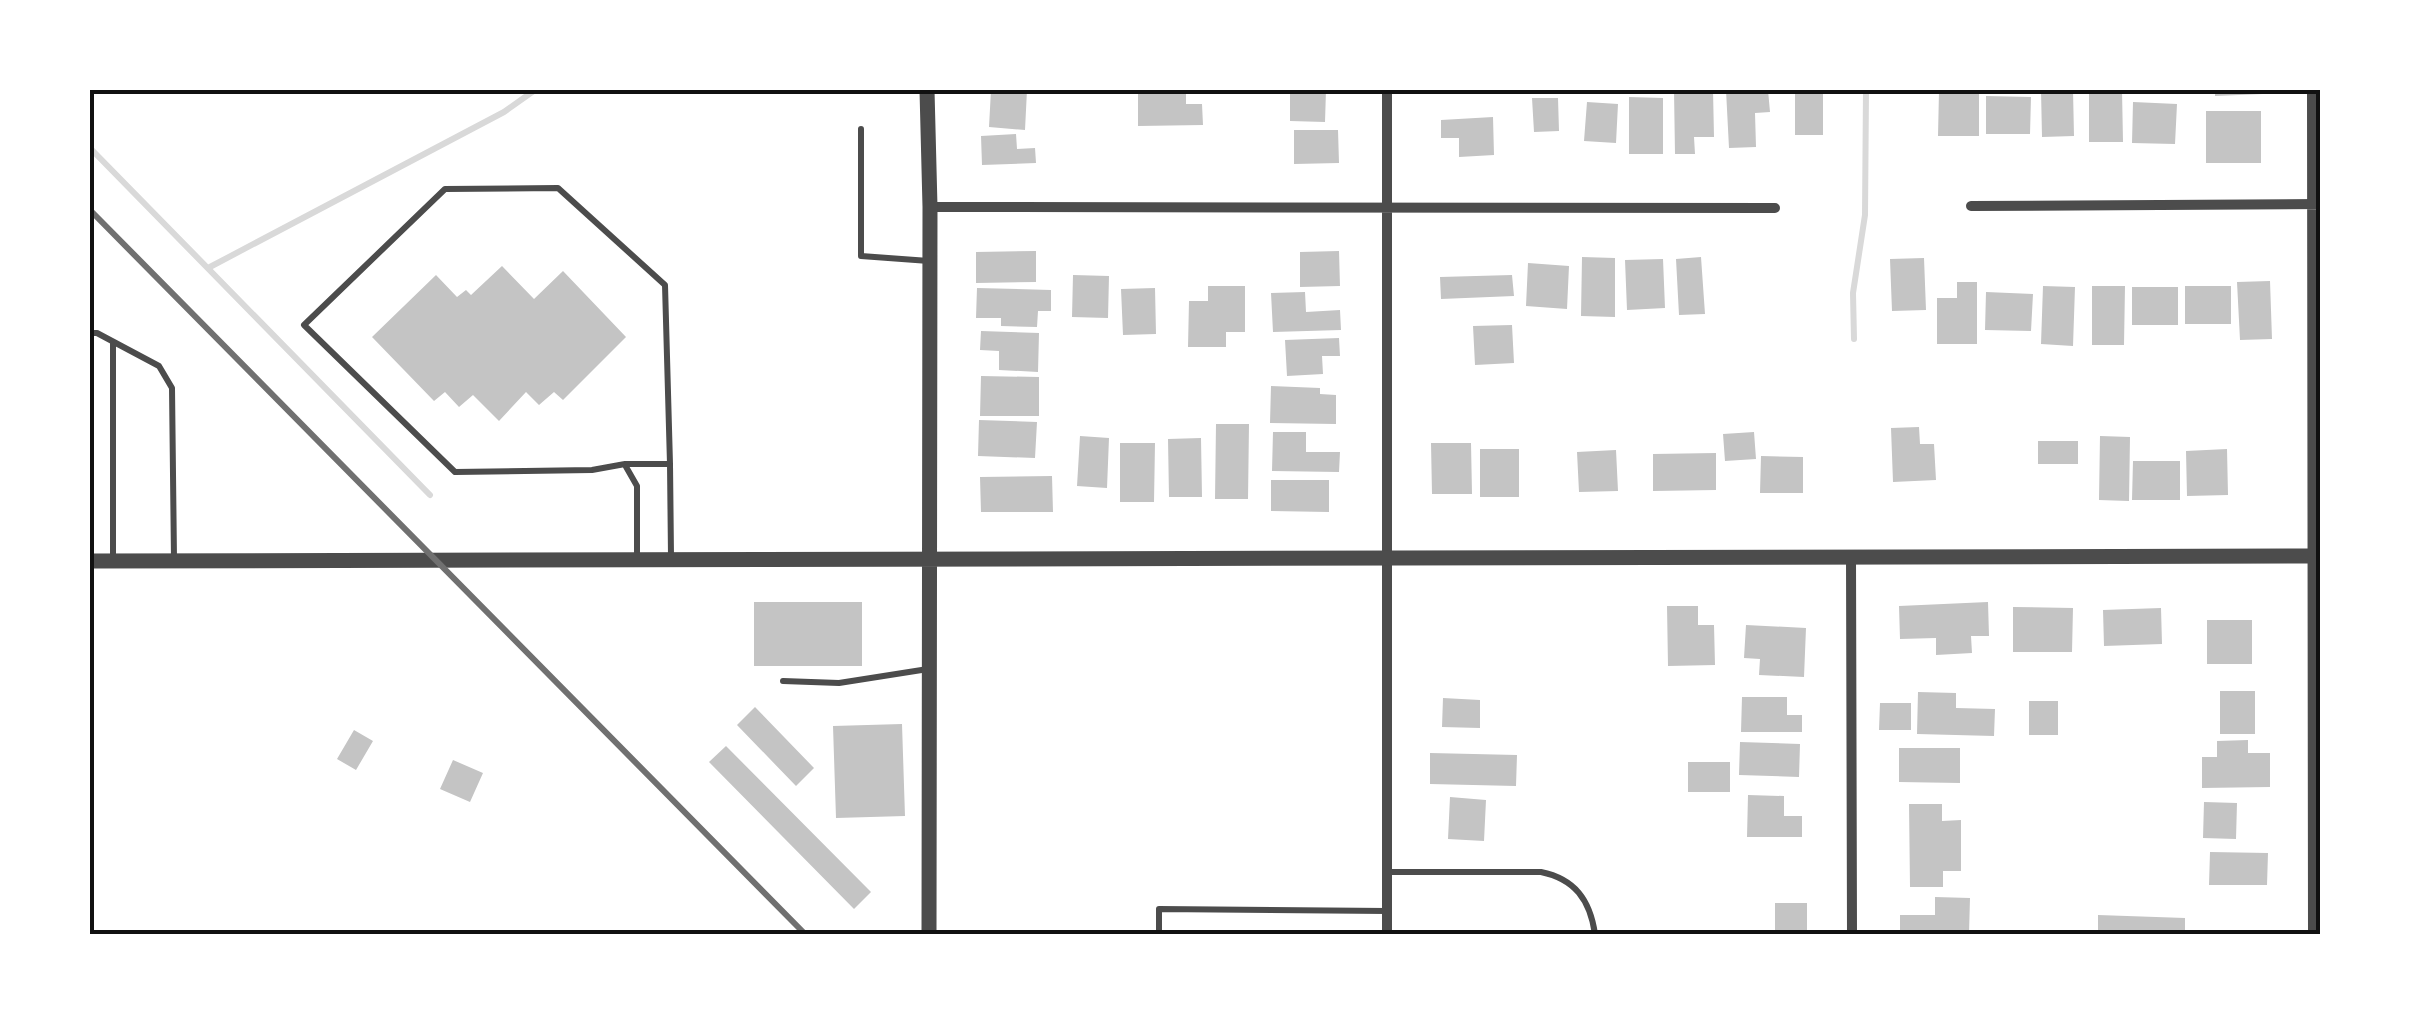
<svg xmlns="http://www.w3.org/2000/svg" width="2410" height="1024" font-family="'DM Sans',sans-serif">
<style>
.lines{fill:none;stroke-linecap:round;stroke-linejoin:round}
.stream{stroke:#d9d9d9;stroke-width:6}
.building{fill:#c4c4c4}
.service{stroke:#4c4c4c;stroke-width:6}
.minor{stroke:#4c4c4c;stroke-width:10}
.tertiary{stroke:#4c4c4c;stroke-width:15}
.rail{stroke:#707070;stroke-width:6}
.neatline{fill:none;stroke:#111;stroke-width:4}
</style>
<rect width="100%" height="100%" fill="#fff"/>
<g class="lines">
<!-- stream -->
<path class="stream" d="M90,148L430,495
M208,268L504,112L535,90
M1854,339L1853,293L1865,215L1866,90"/>
</g>
<!-- building -->
<path class="building" d="M991,90H1027L1025,130L989,127Z
M1138,90H1186V104H1202L1203,125L1138,126Z
M1290,90H1326L1325,122L1290,121Z
M1674,90H1713L1714,137H1694L1695,154H1675Z
M1726,90H1768L1770,112L1755,113L1756,147L1729,148Z
M1795,90H1823V135H1795Z
M2041,90H2073L2074,136L2042,137Z
M2089,90H2122L2123,142H2089Z
M2215,90H2263V94L2215,96Z
M1939,91H1979V136H1938Z
M1986,96L2031,97L2030,134H1986Z
M1629,97L1663,98V154H1629Z
M1532,98H1558L1559,131L1534,132Z
M1587,102L1618,104L1616,143L1584,141Z
M2133,102L2177,104L2175,144L2132,143Z
M2206,111H2261V163H2206Z
M1493,117L1494,155L1459,157V138H1441V120Z
M1294,130H1338L1339,163L1294,164Z
M1016,134L1017,149L1035,148L1036,163L982,165L981,136Z
M1036,251V282L976,283V252Z
M1339,251L1340,286L1300,287V252Z
M1582,257L1615,258V317L1581,316Z
M1701,257L1705,314L1679,315L1676,259Z
M1924,258L1926,310L1892,311L1890,259Z
M1663,259L1665,308L1627,310L1625,260Z
M1528,263L1569,266L1567,309L1526,306Z
M502,266L534,299L563,271L626,337L563,400L554,392L539,405L526,392L499,421L473,395L459,407L445,392L434,401L372,337L436,275L457,297L466,290L471,295Z
M1073,275L1109,276L1108,318L1072,317Z
M1512,275L1514,296L1441,299L1440,277Z
M2270,281L2272,339L2240,340L2237,282Z
M1957,282H1977V344H1937V298H1957Z
M1208,286H1245V332H1226V347H1188L1189,301H1208Z
M2043,286L2075,287L2073,346L2041,344Z
M2092,286H2125L2124,345H2092Z
M2185,286H2231V324H2185Z
M2132,287H2178V325H2132Z
M977,288L1051,290V311H1038L1037,327L1001,326V318H976Z
M1155,288L1156,334L1123,335L1121,289Z
M1305,292L1306,312L1340,310L1341,330L1273,332L1271,293Z
M1986,292L2033,294L2031,331L1985,330Z
M1512,325L1514,363L1475,365L1473,326Z
M981,331L1039,333L1038,372L999,370V351L980,350Z
M1339,338L1340,356H1322L1323,374L1287,376L1285,340Z
M981,376L1039,377V416H980Z
M1271,386L1320,388V394L1336,395V424L1270,423Z
M979,420L1037,422L1035,458L978,456Z
M1216,424H1249L1248,499H1215Z
M1919,427L1920,444H1934L1936,480L1893,482L1891,428Z
M1273,432H1306V452H1340L1339,472L1272,471Z
M1754,432L1756,459L1725,461L1723,434Z
M1080,436L1109,438L1107,488L1077,486Z
M2100,436L2130,437L2129,501L2099,500Z
M1201,438L1202,497H1169L1168,439Z
M2038,441H2078V464H2038Z
M1120,443H1155L1154,502H1120Z
M1431,443H1471L1472,494H1432Z
M1480,449H1519V497H1480Z
M2227,449L2228,495L2187,496L2186,451Z
M1616,450L1618,491L1579,492L1577,452Z
M1716,453V490L1653,491V454Z
M1761,456L1803,457V493H1760Z
M2133,461H2180V500H2132Z
M1052,476L1053,512H981L980,477Z
M1271,480H1329V512L1271,511Z
M754,602H862V666H754Z
M1988,602L1989,636H1971L1972,653L1936,655V638L1900,639L1899,606Z
M1667,606H1698V625H1714L1715,665L1668,666Z
M2013,607L2073,608L2072,652H2013Z
M2161,608L2162,644L2104,646L2103,610Z
M2207,620H2252V664H2207Z
M1746,625L1806,628L1804,677L1759,675L1760,659L1744,658Z
M2220,691H2255V734H2220Z
M1918,692L1956,693V708L1995,709L1994,736L1917,734Z
M1742,697H1787V715H1802V732H1741Z
M1443,698L1480,700V728L1442,727Z
M2029,701H2058V735H2029Z
M1880,703H1911V730H1879Z
M755,707L814,768L796,786L737,725Z
M902,724L905,816L836,818L833,726Z
M354,730L373,741L356,770L337,759Z
M2248,740V753H2270V787L2202,788V757H2217V741Z
M1740,742L1800,744L1799,777L1739,775Z
M726,746L871,892L854,909L709,762Z
M1899,748H1960V783L1899,782Z
M1430,753L1517,755L1516,786L1430,784Z
M453,760L483,773L470,802L440,789Z
M1688,762H1730V792H1688Z
M1748,795L1784,796V816H1802V837H1747Z
M1450,797L1486,800L1484,841L1448,839Z
M2204,802L2237,803L2236,839L2203,838Z
M1909,804H1942V821L1961,820V871H1943V887H1910Z
M2210,852L2268,853L2267,885H2209Z
M1935,897L1970,898L1969,934H1900V915H1935Z
M1775,903H1807V934H1775Z
M2098,915L2185,918V934H2098Z"/>
<g class="lines">
<!-- service -->
<path class="service" d="M861,129V256L929,261
M90,333H97L159,366L172,388L174,559
M670,464L665,285L558,188L445,189L304,325L455,472L592,470L625,464H670L671,556
M625,465L637,486V558
M113,560V342
M783,681L839,683L928,669
M1388,872H1541C1575,879 1590,900 1595,934
M1159,934V909L1387,911"/>
<!-- minor -->
<path class="minor" d="M1387,90V934
M2312,90L2313,934
M1971,206L2320,204
M930,207L1775,208
M1851,557L1852,934"/>
<!-- tertiary -->
<path class="tertiary" d="M927,90L930,207L929,934
M90,561L2320,556"/>
<!-- rail -->
<path class="rail" d="M90,210L805,934"/>
</g>
<!-- border -->
<rect width="2410" height="1024" fill="none" stroke="#ffffff" stroke-width="185"/>
<rect x="92" y="92" width="2226" height="840" class="neatline"/>
</svg>
